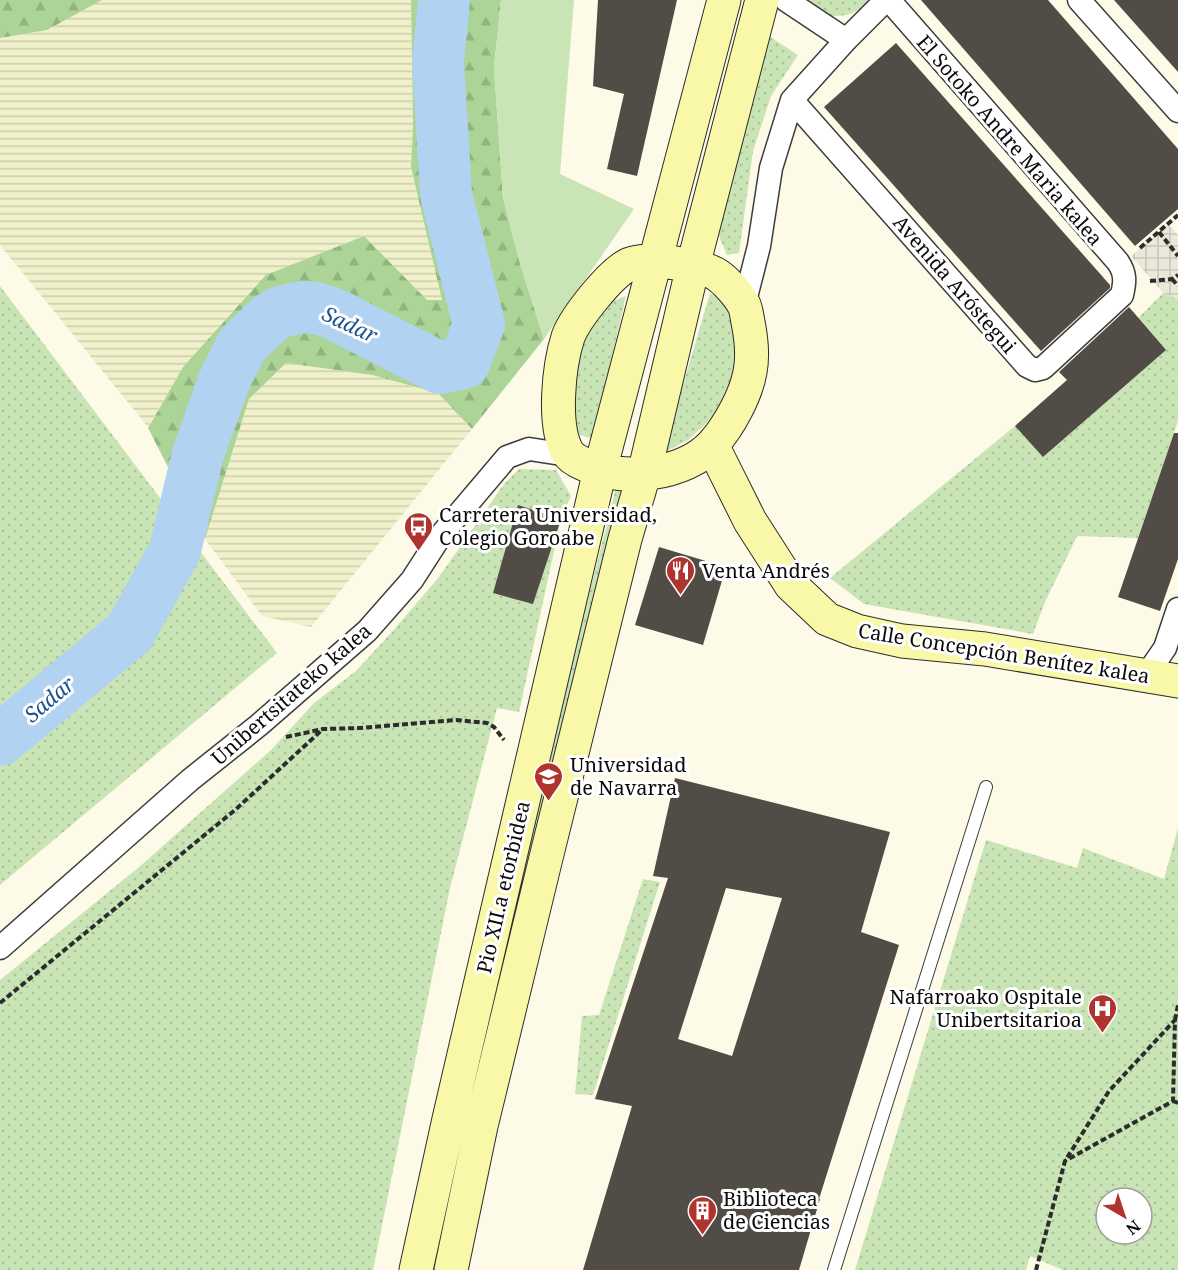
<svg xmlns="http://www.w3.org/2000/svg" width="1178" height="1270" font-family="'Noto Serif',serif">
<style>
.farmland{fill:url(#farmland-rules)}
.grass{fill:url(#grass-dots);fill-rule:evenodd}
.forest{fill:url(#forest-firs)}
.garden{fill:#c9e4b5}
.plaza{fill:url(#plaza-grid)}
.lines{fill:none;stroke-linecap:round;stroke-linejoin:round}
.river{stroke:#b1d2f1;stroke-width:52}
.building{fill:#524c47;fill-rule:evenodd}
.service-casing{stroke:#3d3d3d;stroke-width:14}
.minor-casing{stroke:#3d3d3d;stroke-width:25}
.secondary-casing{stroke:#2c2c2c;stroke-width:35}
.path{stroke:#2c2c2c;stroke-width:4;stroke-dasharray:6 3;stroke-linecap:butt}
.service{stroke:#fff;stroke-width:12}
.minor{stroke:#fff;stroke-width:22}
.secondary{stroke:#f9f8a8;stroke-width:33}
.labels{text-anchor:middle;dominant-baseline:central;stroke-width:6;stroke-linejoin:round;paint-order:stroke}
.street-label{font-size:20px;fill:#0a0a0a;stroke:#fff}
.poi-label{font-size:20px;fill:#0a0a0a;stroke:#fff;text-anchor:start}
.water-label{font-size:21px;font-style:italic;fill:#1e5391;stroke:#fff}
</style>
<defs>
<pattern id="farmland-rules" width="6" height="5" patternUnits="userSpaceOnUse" patternTransform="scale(1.5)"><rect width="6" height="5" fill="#f0f1cb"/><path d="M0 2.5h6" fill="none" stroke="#cccdad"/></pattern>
<pattern id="grass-dots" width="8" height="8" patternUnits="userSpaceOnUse" patternTransform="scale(1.5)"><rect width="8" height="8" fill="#c9e4b5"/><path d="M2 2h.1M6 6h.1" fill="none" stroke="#abc29a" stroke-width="1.8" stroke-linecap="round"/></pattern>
<pattern id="forest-firs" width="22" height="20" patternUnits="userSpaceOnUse" patternTransform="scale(1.5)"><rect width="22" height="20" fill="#abd496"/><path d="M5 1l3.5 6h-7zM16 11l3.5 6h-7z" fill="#92b580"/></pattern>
<pattern id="plaza-grid" width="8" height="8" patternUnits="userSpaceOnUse" patternTransform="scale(1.5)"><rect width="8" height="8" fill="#ebe8da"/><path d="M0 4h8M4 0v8" fill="none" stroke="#c8c6ba"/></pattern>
</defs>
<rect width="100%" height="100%" fill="#fdfbe8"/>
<!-- farmland -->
<path class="farmland" d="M102,0H411L413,125L411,167L442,300H427L364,236L267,275L183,367L148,427L0,245V38L47,30Z
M286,363L372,375L438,393L472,429L311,627L262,616L205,539L249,399Z"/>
<!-- grass -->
<path class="grass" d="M805,0H872C852,17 844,17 819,15Z
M755,27L798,55L771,96L753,151L739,253L727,255L719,236Z
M0,286L277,653L0,885Z
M710,293L721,298L731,310L739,339L736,373L714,416L688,440L663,453Z
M1163,293L1178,299V421L1138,538L1077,536L1045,602L1033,634L864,604L830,578L1015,426L1138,318Z
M626,296L593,439L580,435L573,422L576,362L590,326L608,303Z
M519,469L556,470L571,496L561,519L519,712L497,708L450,888L373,1270H0V980L138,868L271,750L314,703L356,671L391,633L439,577L504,484Z
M616,488L626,491L441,1270H432L502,938Z
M1178,828V1270H1063L1030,1256L1026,1270H855L986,840L1077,868L1083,848L1164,879ZM1106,1198H1142V1234H1106Z
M643,879L660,882L593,1095L575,1094L582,1016L599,1015Z"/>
<!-- forest -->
<path class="forest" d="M0,0H102L47,30L0,38Z
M411,0H501L494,68L503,198L521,267L544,339L472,429L438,393L372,375L286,363L249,399L205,539L148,428L183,367L266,275L364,236L427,300H442L411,167L413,125Z"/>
<!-- garden -->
<path class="garden" d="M501,0H574L560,174L634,209L544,339L521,267L503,198L494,68Z"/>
<!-- plaza -->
<path class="plaza" d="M1168,224L1178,235V299L1163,293L1131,256Z"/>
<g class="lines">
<!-- river -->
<path class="river" d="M0,740L130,632L175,550L198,454L224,381L242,345L270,318L280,312L303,307L316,308L332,313L440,368L464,363L479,324L446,194L438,62L444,0"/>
</g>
<!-- building -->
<path class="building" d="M598,0H677L637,176L607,169L624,94L593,86Z
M921,0H1048L1178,149V209L1135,246Z
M1114,0H1178V72Z
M896,43L1110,285V288L1041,351L824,107Z
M1129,307L1166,350L1043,457L1015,426L1067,380L1059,372Z
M1174,433H1178V559L1160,611L1118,597Z
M518,505L561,519L533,604L493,593Z
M659,547L726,567L703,645L635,625Z
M675,778L890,832L861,932L899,945L819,1199H820L799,1270H583L632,1106L595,1099L668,878L653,876ZM726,888L782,898L732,1056L678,1039Z"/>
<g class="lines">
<defs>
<path id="service" d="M834,1270L986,787"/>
<path id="minor" d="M786,0L846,40
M1079,0L1178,111
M792,100L1027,366L1035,370L1043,368L1122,295C1125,282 1126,274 1118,262L889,0
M744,305L759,246L771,168L792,100L846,40L886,0
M1145,677L1165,648L1178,609
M0,948L190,780L259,725L367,631L412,580L441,535L507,457L529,449L568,455"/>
<path id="secondary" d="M646,261C664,261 706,265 720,277C728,283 739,296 744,305C746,309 747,317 748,322C751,337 753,357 750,372C746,395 729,426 713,444C685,475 623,482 586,465C581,463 571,458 568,453C552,426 559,365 568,337C575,318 610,274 628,265C633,262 641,262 646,261Z
M712,445L750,521L791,585L827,619L857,631L902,641L985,649L1178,681
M416,1270L449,1119L600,470L724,0
M451,1270L481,1126L545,862L625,539L644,474L693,266L762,0"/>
</defs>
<!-- service casing -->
<use href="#service" class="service-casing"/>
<!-- minor casing -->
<use href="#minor" class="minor-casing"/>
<!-- secondary casing -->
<use href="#secondary" class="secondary-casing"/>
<!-- path -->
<path class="path" d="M1159,232L1178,256
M1140,248L1178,215
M1172,279L1178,286
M1150,281L1172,279L1178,275
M286,737L323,729L361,728L456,720L487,723L494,727L504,740
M0,1003L235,810L323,729
M1175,1020L1178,1005
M1173,1101L1178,1103
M1036,1270L1065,1161L1109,1091L1175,1020L1173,1101L1065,1161"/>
<!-- service -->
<use href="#service" class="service"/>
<!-- minor -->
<use href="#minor" class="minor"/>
<!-- secondary -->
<use href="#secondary" class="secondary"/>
</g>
<!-- icons -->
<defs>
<symbol id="bus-pin" viewBox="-11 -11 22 30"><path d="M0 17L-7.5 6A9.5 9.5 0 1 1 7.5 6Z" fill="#af342d" stroke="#fff"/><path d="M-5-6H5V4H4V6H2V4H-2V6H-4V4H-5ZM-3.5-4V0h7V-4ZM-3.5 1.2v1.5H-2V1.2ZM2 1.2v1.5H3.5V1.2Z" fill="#fff"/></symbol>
<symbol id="restaurant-pin" viewBox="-11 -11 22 30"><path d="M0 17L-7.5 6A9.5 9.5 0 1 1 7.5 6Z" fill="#af342d" stroke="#fff"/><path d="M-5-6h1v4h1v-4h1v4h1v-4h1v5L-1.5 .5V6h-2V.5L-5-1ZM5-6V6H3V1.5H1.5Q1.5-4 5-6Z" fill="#fff"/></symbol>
<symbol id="university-pin" viewBox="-11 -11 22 30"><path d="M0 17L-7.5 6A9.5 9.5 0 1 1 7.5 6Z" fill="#af342d" stroke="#fff"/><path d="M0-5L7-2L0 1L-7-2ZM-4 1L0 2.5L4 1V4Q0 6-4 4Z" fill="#fff"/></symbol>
<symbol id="hospital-pin" viewBox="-11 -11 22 30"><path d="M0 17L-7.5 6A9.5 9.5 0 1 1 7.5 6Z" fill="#af342d" stroke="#fff"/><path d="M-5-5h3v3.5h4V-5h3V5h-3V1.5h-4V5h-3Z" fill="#fff"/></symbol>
<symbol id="building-pin" viewBox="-11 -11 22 30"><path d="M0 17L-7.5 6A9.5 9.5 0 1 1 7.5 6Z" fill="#af342d" stroke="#fff"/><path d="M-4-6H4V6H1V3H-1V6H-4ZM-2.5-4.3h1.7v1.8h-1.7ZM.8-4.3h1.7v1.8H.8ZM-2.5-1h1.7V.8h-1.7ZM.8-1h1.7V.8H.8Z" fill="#fff"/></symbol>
</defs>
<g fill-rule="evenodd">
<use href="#bus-pin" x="402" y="510" width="33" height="45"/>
<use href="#restaurant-pin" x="664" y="554" width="33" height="45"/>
<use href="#university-pin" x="532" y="760" width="33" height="45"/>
<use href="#hospital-pin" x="1086" y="992" width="33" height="45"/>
<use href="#building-pin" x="686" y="1194" width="33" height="45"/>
</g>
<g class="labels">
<!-- street labels -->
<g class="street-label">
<text transform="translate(1010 140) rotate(49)">El Sotoko Andre Maria kalea</text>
<text transform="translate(955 284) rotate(49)">Avenida Aróstegui</text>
<text transform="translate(1004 653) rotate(9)">Calle Concepción Benítez kalea</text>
<text transform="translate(291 694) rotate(-41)">Unibertsitateko kalea</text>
<text transform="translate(503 887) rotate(-77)">Pio XII.a etorbidea</text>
</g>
<!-- poi labels -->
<g class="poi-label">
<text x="439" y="514">Carretera Universidad,<tspan x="439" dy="23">Colegio Goroabe</tspan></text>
<text x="702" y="570">Venta Andrés</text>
<text x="570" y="764">Universidad<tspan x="570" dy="23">de Navarra</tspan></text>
<text x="1082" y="996" text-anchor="end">Nafarroako Ospitale<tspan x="1082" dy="23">Unibertsitarioa</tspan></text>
<text x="723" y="1198">Biblioteca<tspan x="723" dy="23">de Ciencias</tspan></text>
</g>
<!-- water labels -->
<g class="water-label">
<text transform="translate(350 324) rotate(25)">Sadar</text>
<text transform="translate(49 699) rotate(-40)">Sadar</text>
</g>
</g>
<!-- north arrow -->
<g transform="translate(1124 1216) rotate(141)"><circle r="28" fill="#ffffff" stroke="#9d9d9d" stroke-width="1.5"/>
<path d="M0-4.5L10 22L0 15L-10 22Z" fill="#af342d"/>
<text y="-9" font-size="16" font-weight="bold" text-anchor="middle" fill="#0a0a0a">N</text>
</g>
</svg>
